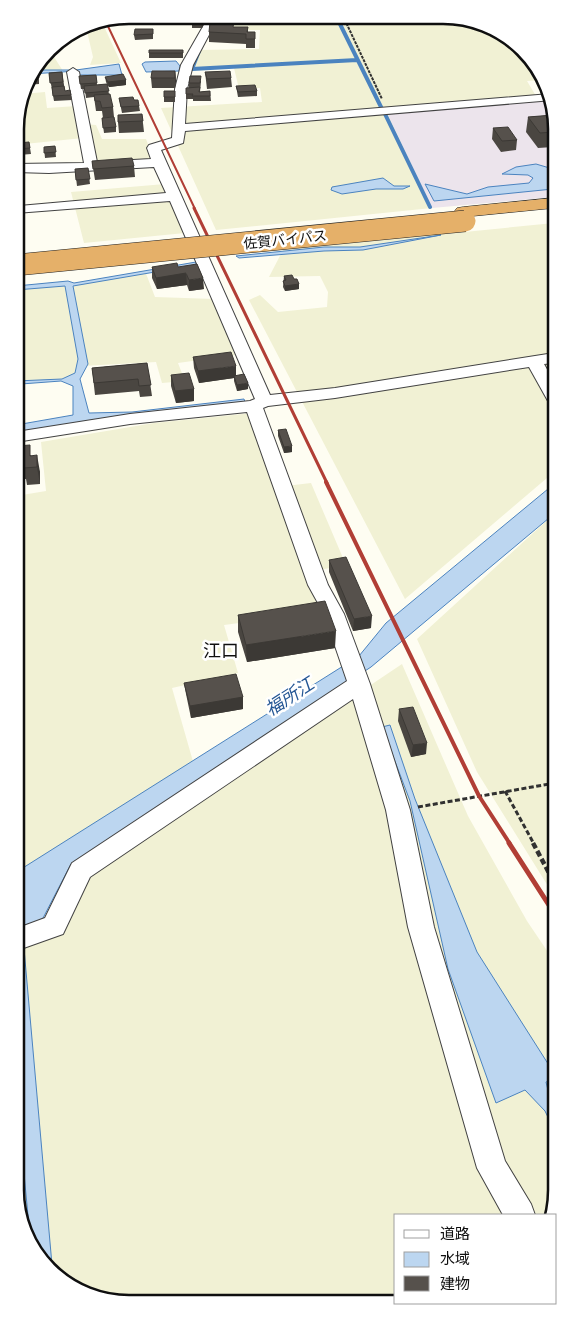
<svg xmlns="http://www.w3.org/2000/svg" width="572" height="1319" font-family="'Playfair Display','Noto Sans JP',serif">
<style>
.industrial{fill:#ece4ec}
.farmland{fill:#f1f1d4}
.water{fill:#bcd6f0;stroke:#4b83bf}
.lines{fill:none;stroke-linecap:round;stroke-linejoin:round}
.stream{stroke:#4b83bf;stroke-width:4}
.minor-casing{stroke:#424242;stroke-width:2}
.highway-casing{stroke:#202020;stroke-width:1}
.path-far2{stroke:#313131;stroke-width:2;stroke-dasharray:3 1;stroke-linecap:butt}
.path-far1{stroke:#313131;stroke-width:3;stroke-dasharray:5 2.5;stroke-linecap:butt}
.path{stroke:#313131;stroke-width:4.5;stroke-dasharray:6 3;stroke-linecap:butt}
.minor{fill:#fff;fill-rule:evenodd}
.highway{fill:#e5b069;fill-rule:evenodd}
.rail-far3{stroke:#b13e35;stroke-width:2}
.rail-far2{stroke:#b13e35;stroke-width:3}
.rail-far1{stroke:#b13e35;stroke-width:4}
.rail{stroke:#b13e35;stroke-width:5}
.highway-bridge-casing{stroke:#202020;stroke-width:22;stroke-linecap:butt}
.highway-bridge{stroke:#e5b069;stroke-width:21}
.wall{fill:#4a4641}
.shaded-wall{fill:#3c3935}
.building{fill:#56514c;stroke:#3c3935}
.labels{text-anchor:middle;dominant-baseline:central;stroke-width:5;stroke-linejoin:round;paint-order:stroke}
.far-street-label{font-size:14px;fill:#0f0f0f;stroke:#fff}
.neighbourhood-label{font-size:18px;fill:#0f0f0f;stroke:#fff}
.water-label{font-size:18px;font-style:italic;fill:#255794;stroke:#fff}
.rim{fill:none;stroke:#0f0f0f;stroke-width:2.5}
</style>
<rect width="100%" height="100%" fill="#fefdf2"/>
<!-- industrial -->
<path class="industrial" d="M553,100L554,197L432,208L387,113Z"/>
<!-- farmland -->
<path class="farmland" d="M221,16L466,17L524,48L542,80L527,81L539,101L387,113L432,208L216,230L161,108L262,102L260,88L239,89L234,68L191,71L201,50L259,49L260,30H212Z
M101,20L121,63L90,65L93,57L86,27H80L85,24Z
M49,49L63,71L31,73Z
M45,92L47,108L77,106L83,124L96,125L102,139H146L154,160L88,165L83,138L15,145V121L23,94Z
M165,184L185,233L84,243L71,192Z
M554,223V472L405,599L249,300L260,295L278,312L327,307L328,292L320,276L269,277L283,250Z
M145,271L155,297L214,299L235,355L178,363L185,381L162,383L156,362L82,366L74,379L16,382V289L71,285Z
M253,413L277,487L311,483L346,565L303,573L321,612L224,625L238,673L172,688L194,765L18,876L16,496L46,491L41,442L154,423Z
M555,513L556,899L477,772L417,639Z
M402,664L468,816L527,921L556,964L557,1198L550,1215H396V1301L107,1302L54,1276L19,1219L18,946L90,873Z"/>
<!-- water -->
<path class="water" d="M176,61L180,66L179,71L146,72L142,64L145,62Z
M119,64L122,75H79L77,71L30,74L33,70H76Z
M536,164L553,169V189L434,201L425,184L467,194L488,187L529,183L533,178L528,175L502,174L516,167Z
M383,178L394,186H410L403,189H376L342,194L331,190L332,187Z
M441,235L363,250L324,251L239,258L236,256L324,247H360Z
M196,262V265L73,286L88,364L80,379L89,413L132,412L244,399L245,402L16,434V425L73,415V386L61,381L21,384H16V381L62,379L75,373L78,359L65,286L16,290V286L68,281L74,283Z
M554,484L555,513L371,667L71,864L42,920L22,926L53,1276L30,1237L18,1110V871L359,656L386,623Z
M390,725L415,799L477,952L552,1070H556V1078L546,1082L556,1123L557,1136L545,1111L525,1090L496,1103L448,969L410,801L382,727Z"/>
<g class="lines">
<!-- stream -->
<path class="stream" d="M336,16L382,109
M211,29L220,16
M199,51L192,69L357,60
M385,114L430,207"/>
<defs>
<path id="minor" d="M209,16H219L193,65L187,89L185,124L550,94L553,100L185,131L183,143L161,150L270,395L335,388L554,353V363L544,364L554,382V402L548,401L529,367L335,398L268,406L263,408L328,585L344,614L370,684L410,810L434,927L505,1161L531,1204L535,1215H503L477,1168L408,927L386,810L353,699L90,877L63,934L18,950V928L45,918L72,863L347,681L324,614L308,585L247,412L130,424L16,442V432L130,414L250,401L255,399L170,201L16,213V207L19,206L166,193L154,167L49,173L15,172V164L84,163L67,72L73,68L79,72L97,162L151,159L147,148L149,145L172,138L175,89L181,65Z"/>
<path id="highway" d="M554,198V208L463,217L457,216L454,212L457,208L463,207Z"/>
</defs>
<!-- minor casing -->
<use href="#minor" class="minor-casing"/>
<!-- highway casing -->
<use href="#highway" class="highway-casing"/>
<!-- path-far2 -->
<path class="path-far2" d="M343,16L382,99"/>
<!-- path-far1 -->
<path class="path-far1" d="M505,791L534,844
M418,807L555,783"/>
<!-- path -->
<path class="path" d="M533,843L556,886"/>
<!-- minor -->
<use href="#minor" class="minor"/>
<!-- highway -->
<use href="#highway" class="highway"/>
<!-- rail-far3 -->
<path class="rail-far3" d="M105,20L195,209"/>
<!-- rail-far2 -->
<path class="rail-far2" d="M194,208L327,483"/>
<!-- rail-far1 -->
<path class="rail-far1" d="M326,482L479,796L510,844"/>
<!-- rail -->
<path class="rail" d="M509,843L556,916"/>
<defs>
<path id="highway-bridge" d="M16,265L465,221"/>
</defs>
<!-- highway-bridge casing -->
<use href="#highway-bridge" class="highway-bridge-casing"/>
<!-- highway-bridge -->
<use href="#highway-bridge" class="highway-bridge"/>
</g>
<!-- wall -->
<path class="wall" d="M129,15H151V16L117,17Z
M153,15H168V20H154Z
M176,15L207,16V17H205V21L202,28H192V23L195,17L176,16Z
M81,27L82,36L64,37Z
M234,27H248V32H255V48H246V44L209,42V32Z
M153,29V39L135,40L134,35Z
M183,50V58H149V53Z
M175,71L176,81L175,88H152L151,78Z
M62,72L65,91L71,95L72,100L54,101L49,73Z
M205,72L231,78L232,87L207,89Z
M96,75L97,85L107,84L106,82L105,77L126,80V85L109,87L107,85L109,94L113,107L114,117L103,118L102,111H96L94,97L86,98L85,89H81L79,76Z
M540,76L549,92H547L539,82Z
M39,78V84L25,85L27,79Z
M201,81L200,92L210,91L211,101H193V99H186V94L189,88V83Z
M236,86L257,91V96L238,97Z
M175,91V102H164V97Z
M119,98L134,100L139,106L140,111L122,113Z
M142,114L144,132L119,133L118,122Z
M553,115V147L538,148L526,132L528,117Z
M102,118L116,127V132L104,133Z
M493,128L517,140L516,150L501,152L492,139Z
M29,142L31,154L19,155V149Z
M55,146L56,157L45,158L44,147Z
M92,161L134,166L135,177L95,180Z
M88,168L90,184L77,186L75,169Z
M15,190L24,195V201L16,202Z
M152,267H178L204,289L189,291L187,285L157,289L152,278Z
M284,276L294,279L299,284V289L285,291L283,287Z
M193,357L236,375L248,389L237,391L234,381V378L199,383L194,368Z
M147,363L152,396L140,397L139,391L95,395L92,368Z
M171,375L194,389V401L176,403L171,386Z
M278,430L292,452L284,453L278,436Z
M16,446L32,456L40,472V484L27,485L26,479L16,480Z
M329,560L371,628L353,631L329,572Z
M238,615L335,648L247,662L238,632Z
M184,683L243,697V709L191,718L186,694Z
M399,709L426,754L411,757L398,721Z"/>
<!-- shaded-wall -->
<path class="shaded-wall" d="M205,16V21L202,28L201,23Z
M175,71L176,81L175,88Z
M126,80V85L109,87L108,82Z
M24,233L25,238L16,240V234Z
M186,273L187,285L157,289L156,278Z
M203,278L204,289L189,291V280Z
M299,284V289L285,291V286Z
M236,366V378L234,376V378L199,383L198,371Z
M248,383V389L237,391V385Z
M194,389V401L176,403L175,391Z
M292,446V452L284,453V447Z
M37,455L40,472V484L37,467Z
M372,616L371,628L353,631L354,619Z
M336,631L335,648L247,662L246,645Z
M243,697V709L191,718L190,706Z
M427,743L426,754L411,757L413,745Z"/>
<!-- building -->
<path class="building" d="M196,16H205L201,23H192Z
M210,22H234L233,27H248L247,32H255V39H246V34L209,32Z
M135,29H153V34L134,35Z
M149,50H183V53H149Z
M152,71H175V78H151Z
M230,71L231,78L207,79L205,72Z
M62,72L63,82L50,83L49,73Z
M30,74H38L39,78L26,79Z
M123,74L126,80L108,82L105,77Z
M96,75L97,83L80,84L79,76Z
M190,76H201L200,83H189Z
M107,84L109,91L85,93L84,86Z
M255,85L257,91L238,92L236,86Z
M64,86L65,91L70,90L71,95L53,96L52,87Z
M200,87L199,92L210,91V96H192L193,94H186V88Z
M164,91H175V97H164Z
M110,94L113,107L102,108L100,101H95L94,95Z
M133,97L134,100H138L139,106L121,107L119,98Z
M142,114L143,121L118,122V115Z
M553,115V132L540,133L528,117Z
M114,117L116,127L103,128L102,118Z
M508,127L517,140L502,141L493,128Z
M29,142L30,148L19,149L18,143Z
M55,146L56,152L44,153V147Z
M132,158L134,166L93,169L92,161Z
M88,168L90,179L76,180L75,169Z
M23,189L24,196H16L15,190Z
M21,226L24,233L16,234V227Z
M177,263L178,267L197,264L203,278L189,280L186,273L156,278L152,267Z
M292,275L294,279H297L299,284L285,286L283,281L286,280L284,276Z
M231,352L236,366L198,371L193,357Z
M147,363L151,385L139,386L138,379L94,383L92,368Z
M189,373L194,389L175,391L171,375Z
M244,374L248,383L237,385L234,376Z
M286,429L292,446L284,447L278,430Z
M30,445V456L37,455V467L24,468V462L16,463V446Z
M346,557L372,616L354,619L329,560Z
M325,601L336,631L246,645L238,615Z
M236,674L243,697L190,706L184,683Z
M413,707L427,743L413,745L399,709Z"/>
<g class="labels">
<!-- far-street labels -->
<g class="far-street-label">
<text transform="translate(285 239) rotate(-6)">佐賀バイパス</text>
</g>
<!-- neighbourhood labels -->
<g class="neighbourhood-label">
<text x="221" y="650">江口</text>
</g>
<!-- water labels -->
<g class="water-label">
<text transform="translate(289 696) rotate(-33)">福所江</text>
</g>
</g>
<!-- crop -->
<path d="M0 0H572V1319H0ZM129 24H443A105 105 0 0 1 548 129V1190A105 105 0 0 1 443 1295H129A105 105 0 0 1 24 1190V129A105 105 0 0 1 129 24Z" fill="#fff" fill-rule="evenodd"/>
<path class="rim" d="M129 24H443A105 105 0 0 1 548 129V1190A105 105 0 0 1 443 1295H129A105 105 0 0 1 24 1190V129A105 105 0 0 1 129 24Z"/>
<!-- legend -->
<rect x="394" y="1214" width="162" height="90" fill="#ffffff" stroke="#9f9f9f"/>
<rect x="404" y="1230" width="25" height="8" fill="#ffffff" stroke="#9f9f9f"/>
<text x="440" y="1239" font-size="15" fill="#0f0f0f">道路</text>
<rect x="404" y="1252" width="25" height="15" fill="#bcd6f0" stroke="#9f9f9f"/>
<text x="440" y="1264" font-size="15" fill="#0f0f0f">水域</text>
<rect x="404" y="1276" width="25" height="15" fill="#56514c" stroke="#9f9f9f"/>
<text x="440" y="1289" font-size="15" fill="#0f0f0f">建物</text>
</svg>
